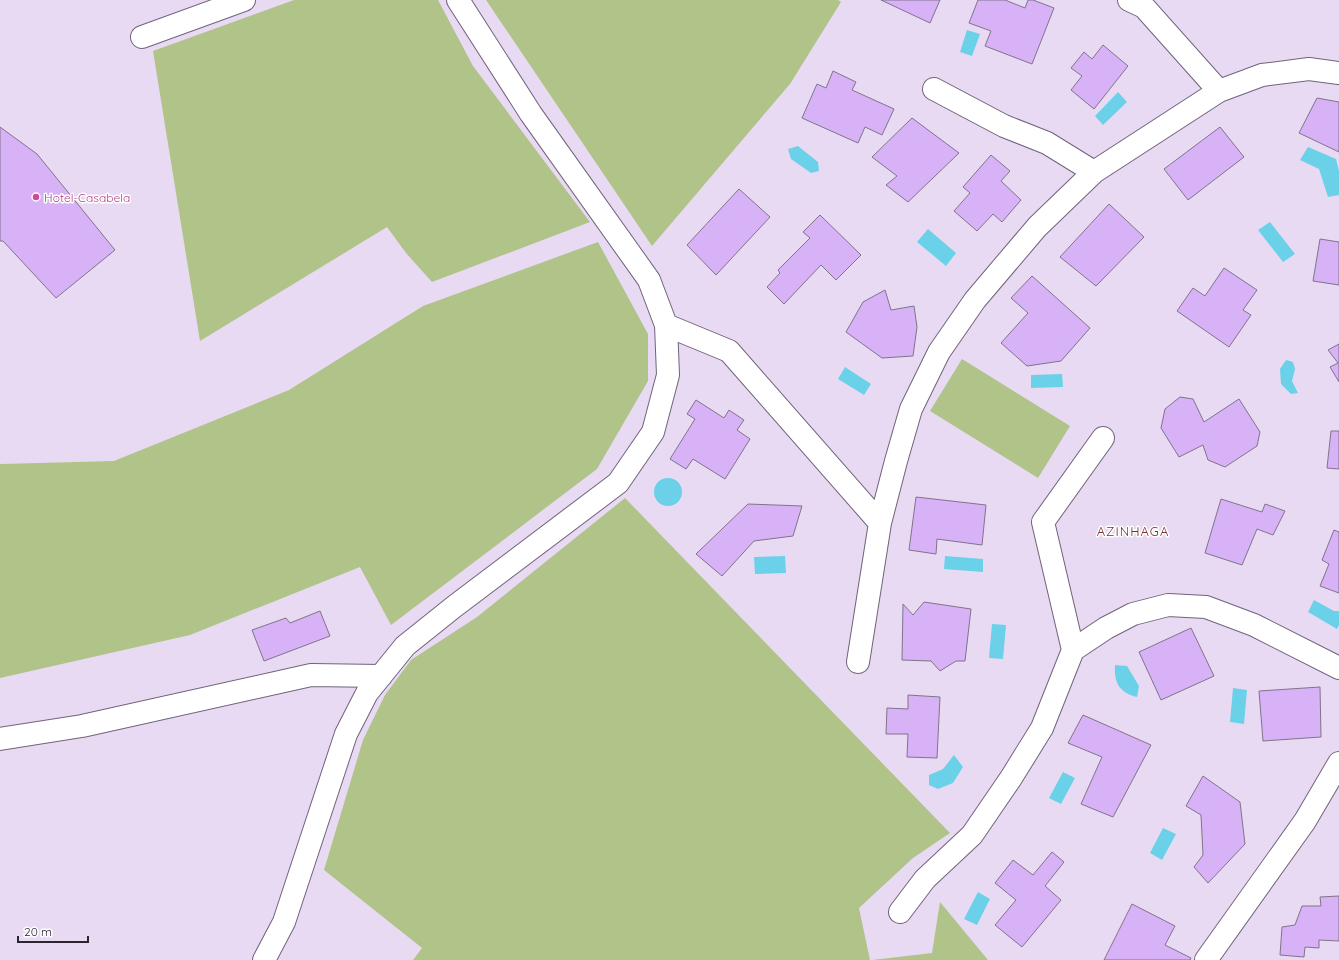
<svg xmlns="http://www.w3.org/2000/svg" width="1339" height="960" font-family="Quicksand,sans-serif">
<style>
.green{fill:#b0c389}
.water{fill:#6ad1e9}
.building{fill:#d8b2f6;stroke:#80738b}
.lines{fill:none;stroke-linecap:round;stroke-linejoin:round}
.street-casing{stroke:#70637a;stroke-width:24}
.street{stroke:#fff;stroke-width:22}
.hotel-dot{fill:#d1479c;stroke:#fff;stroke-width:1.5}
.labels{text-anchor:middle;dominant-baseline:central;stroke-width:3;stroke-linejoin:round;paint-order:stroke}
.hotel-label{font-size:12px;fill:#b23c85;stroke:#fff;text-anchor:start}
.neighbourhood-label{font-size:13px;letter-spacing:1px;fill:#742e30;stroke:#fff}
</style>
<rect width="100%" height="100%" fill="#e9daf4"/>
<!-- green -->
<path class="green" d="M294,0H438L473,66L590,222L432,282L406,253L387,227L200,341L153,51Z
M486,0H838L841,2L790,84L652,246Z
M598,242L648,334V381L597,469L391,625L360,567L190,635L0,678V464L114,461L289,390L423,306Z
M962,359L1070,426L1038,478L930,411Z
M625,498L950,833L913,858L859,908L870,960H413L422,948L324,870L363,740L385,695L411,660L477,617Z
M940,902L988,960H872L932,953Z"/>
<!-- water -->
<path class="water" d="M967,30L980,34L972,56L960,52Z
M1118,92L1127,102L1103,125L1095,116Z
M798,146L818,162L819,171L811,173L791,159L788,149Z
M1308,147L1336,159L1339,171V195L1328,197L1319,169L1300,160Z
M1270,222L1295,254L1283,262L1258,230Z
M928,229L956,253L946,266L917,242Z
M1286,360L1293,362L1295,369L1292,381L1298,393L1291,394L1281,384L1280,369Z
M845,367L871,384L864,395L838,379Z
M1062,374L1063,387L1031,388V375Z
M654 492a14 14 0 1 1 28 0a14 14 0 1 1-28 0Z
M785,556L786,573L755,574L754,557Z
M945,556L983,559V572L944,569Z
M1314,600L1334,611H1339V625L1337,629L1308,612Z
M992,624L1006,625L1003,659L989,658Z
M1115,665L1127,666L1139,686L1137,697C1119,692 1114,683 1115,665Z
M1233,688L1247,690L1244,724L1230,722Z
M954,755L963,767L953,783L938,789L929,785V775L943,769Z
M1063,772L1075,778L1061,804L1049,798Z
M1163,828L1176,834L1162,860L1150,853Z
M978,892L990,899L977,925L964,919Z"/>
<!-- building -->
<path class="building" d="M881,0H940L930,23Z
M978,0H1005L1025,8L1028,0H1033L1054,8L1032,64L985,46L991,31L969,23Z
M1103,45L1128,66L1094,109L1071,90L1082,76L1071,68L1084,52L1092,59Z
M833,71L856,82L852,90L894,109L882,135L865,127L858,143L802,118L817,84L826,88Z
M1317,98L1339,102V152L1299,133Z
M912,118L959,153L908,202L886,185L897,176L872,157Z
M0,127L37,154L115,250L56,298L3,241H0Z
M1220,127L1244,157L1188,200L1164,169Z
M991,155L1010,171L1001,181L1021,200L1002,222L993,214L977,231L954,211L970,193L963,187Z
M739,189L770,217L716,275L687,245Z
M1109,204L1144,237L1096,286L1060,257Z
M820,215L861,255L836,280L821,265L784,304L767,287L780,273L778,270L810,238L803,232Z
M1320,239L1339,242V285L1313,281Z
M1224,268L1257,290L1243,310L1251,315L1229,347L1177,311L1193,288L1205,296Z
M1032,276L1090,328L1061,361L1027,366L1001,343L1028,313L1011,298Z
M885,290L891,310L914,306L917,327L913,356L882,358L846,332L863,302Z
M1339,344V382L1330,367L1338,363L1328,350Z
M1180,397L1193,399L1204,422L1239,399L1260,432L1257,446L1225,467L1208,460L1203,445L1179,457L1161,428L1165,409Z
M696,400L724,418L729,410L744,420L737,430L750,439L725,479L693,459L686,469L670,459L695,419L687,414Z
M1331,431H1339V469L1327,468Z
M916,497L986,505L982,545L937,539L936,554L909,550Z
M1221,499L1262,512L1265,504L1285,511L1273,535L1257,529L1242,565L1205,553Z
M748,504L802,506L793,536L754,541L722,576L696,554Z
M1334,530L1339,532V593L1320,586L1329,564L1322,560Z
M924,602L971,609L965,661H956L940,671L931,661L902,660L903,604L913,615Z
M320,611L330,636L264,661L252,630L286,618L290,623Z
M1191,628L1214,676L1161,700L1139,652Z
M1320,687L1321,737L1263,741L1259,691Z
M908,695L940,697L937,758L907,757L908,734H886L887,708L908,709Z
M1083,715L1151,745L1113,817L1081,804L1102,757L1068,743Z
M1203,776L1240,802L1245,844L1208,883L1194,867L1203,855L1201,815L1186,806Z
M1052,852L1064,862L1045,886L1061,900L1022,947L995,925L1016,900L995,883L1013,860L1033,875Z
M1339,896V941L1319,940V948L1305,947L1304,957L1280,955L1282,927L1295,925L1302,906H1321L1320,897Z
M1132,904L1175,926L1165,945L1191,958L1190,960H1104Z"/>
<g class="lines">
<defs>
<path id="street" d="M1129,0L1144,7L1219,91
M142,37L244,0
M934,89L1004,126L1047,143L1094,172
M666,325L729,351L880,523
M1073,650L1043,522L1103,438
M858,662L880,523L896,461L911,409L939,352L975,300L1037,227L1094,172L1219,91L1262,75L1309,69L1339,73
M0,739L82,726L311,675L381,676
M900,912L925,879L972,835L1011,778L1042,728L1073,650L1106,628L1133,614L1168,605L1206,607L1254,625L1339,668
M264,960L284,922L346,734L367,693L405,646L455,606L618,483L653,432L668,375L666,325L649,280L531,114L458,0
M1206,960L1305,821L1339,763"/>
</defs>
<!-- street casing -->
<use href="#street" class="street-casing"/>
<!-- street -->
<use href="#street" class="street"/>
</g>
<!-- markers -->
<circle class="hotel-dot" cx="36" cy="197" r="4"/>
<g class="labels">
<!-- hotel labels -->
<g class="hotel-label">
<text x="44" y="197">Hotel-Casabela</text>
</g>
<!-- neighbourhood labels -->
<g class="neighbourhood-label">
<text x="1133" y="531">AZINHAGA</text>
</g>
</g>
<!-- scale -->
<path d="M18 936v6h70v-6" fill="none" stroke="#2b252f" stroke-width="2"/>
<text x="24" y="936" font-size="12" fill="#2b252f" stroke="#ffffff" stroke-width="3" paint-order="stroke">20 m</text>
</svg>
